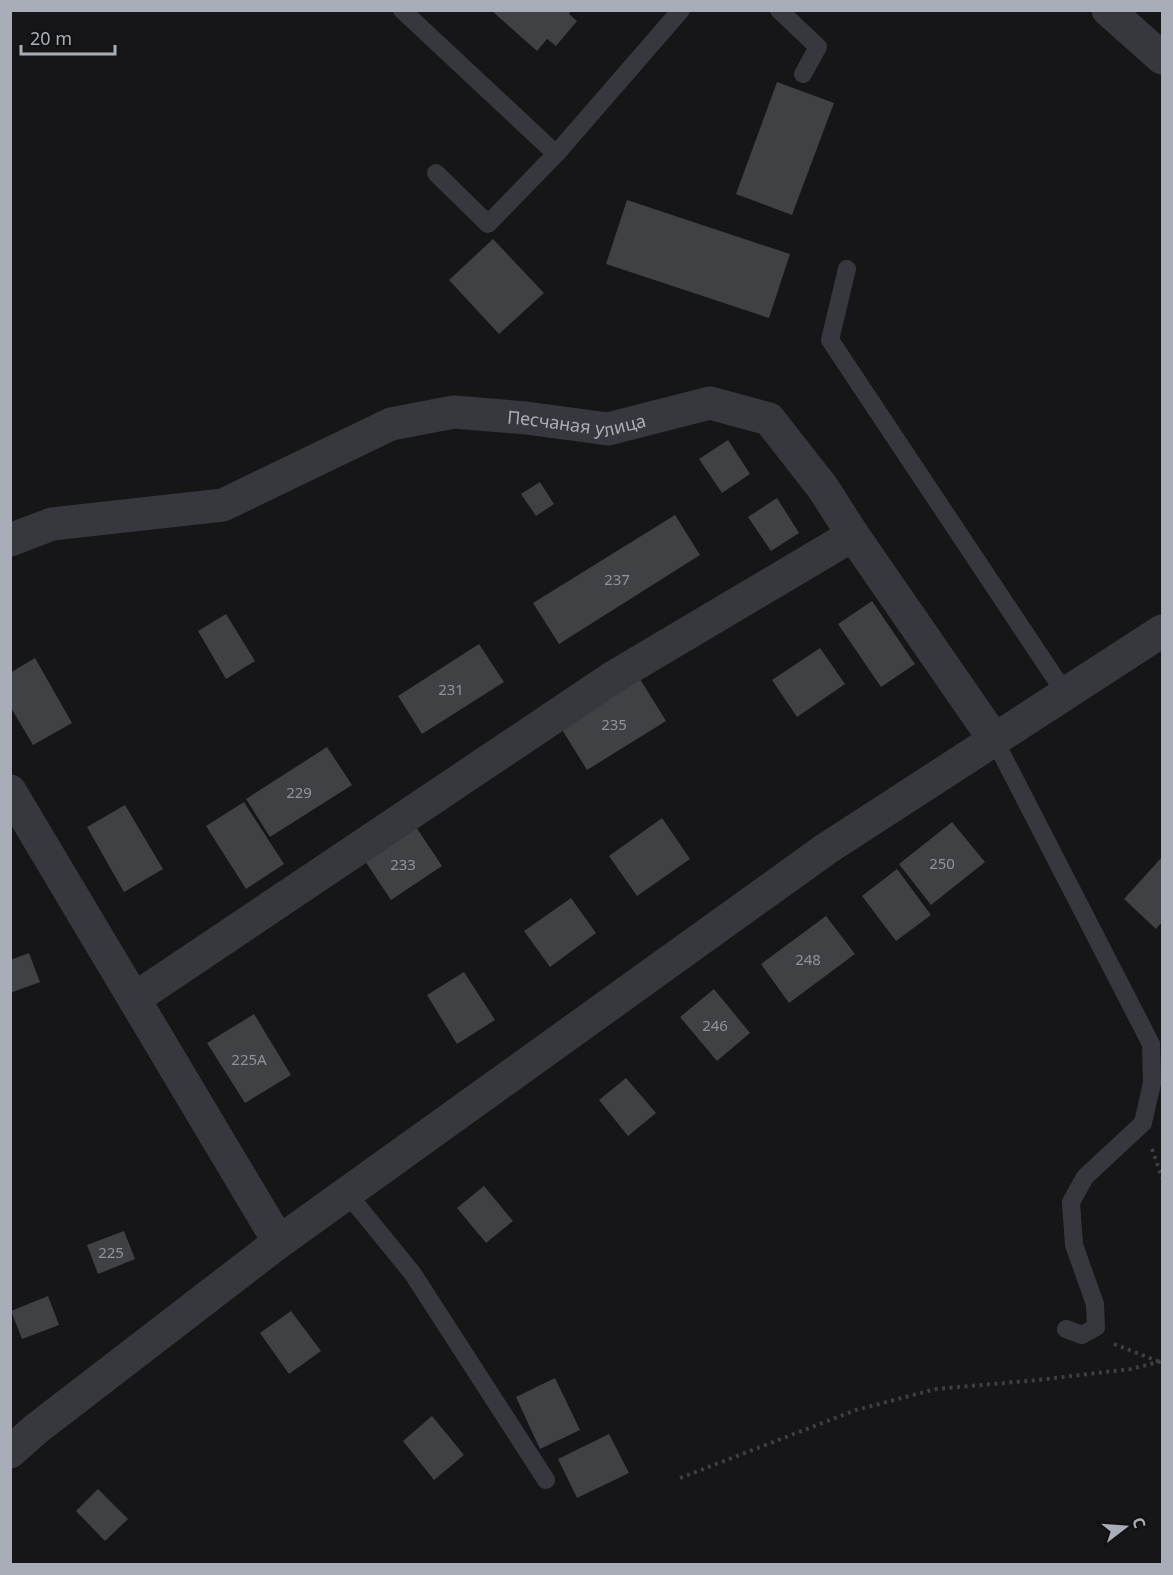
<svg xmlns="http://www.w3.org/2000/svg" width="1173" height="1575" font-family="'Noto Sans',sans-serif">
<style>
.building{fill:#404145}
.lines{fill:none;stroke-linecap:round;stroke-linejoin:round}
.path{stroke:#3d3f44;stroke-width:4;stroke-dasharray:3 4.5;stroke-linecap:butt}
.service{stroke:#37383d;stroke-width:18}
.minor{stroke:#37383d;stroke-width:33}
.labels{text-anchor:middle;dominant-baseline:central;stroke-width:5;stroke-linejoin:round;paint-order:stroke}
.number-label{font-size:15px;fill:#8e929b}
.street-label{font-size:18px;fill:#a8adb8;stroke:#111113}
</style>
<rect width="100%" height="100%" fill="#161618"/>
<!-- building -->
<path class="building" d="M491,10H572L569,14L577,21L556,46L547,39L537,51Z
M777,82L834,103L792,215L736,194Z
M627,200L790,254L769,318L606,264Z
M493,239L544,293L499,334L449,280Z
M728,440L750,474L722,493L699,459Z
M540,482L554,504L536,516L521,494Z
M777,498L799,533L771,551L748,517Z
M675,515L700,555L559,644L533,603Z
M872,601L915,664L881,687L838,624Z
M226,614L255,661L226,679L198,631Z
M479,644L504,682L422,734L398,696Z
M820,648L845,684L797,717L772,680Z
M35,658L72,723L33,745L10,706V673Z
M640,679L666,721L587,770L561,728Z
M327,747L352,785L270,837L246,799Z
M244,802L284,864L246,889L206,826Z
M125,805L163,869L124,892L87,827Z
M662,818L690,859L637,896L609,856Z
M952,822L985,862L931,905L899,864Z
M416,827L442,866L391,900L365,861Z
M1162,857V922L1156,929L1124,899Z
M897,869L931,915L896,941L862,896Z
M571,898L596,933L550,967L524,931Z
M826,916L855,954L789,1003L761,964Z
M29,953L40,982L10,993V960Z
M464,972L495,1020L457,1044L427,995Z
M714,989L750,1033L717,1061L680,1017Z
M254,1014L291,1075L245,1103L207,1043Z
M626,1078L656,1113L628,1136L599,1100Z
M484,1186L513,1221L486,1243L457,1208Z
M124,1231L135,1259L98,1274L87,1245Z
M48,1296L59,1325L22,1339L11,1311Z
M291,1311L321,1351L289,1374L260,1333Z
M555,1378L580,1430L540,1449L516,1397Z
M432,1416L464,1455L434,1480L403,1441Z
M609,1434L629,1473L577,1498L558,1459Z
M98,1489L128,1519L105,1541L76,1511Z"/>
<g class="lines">
<!-- path -->
<path class="path" d="M1152,1149L1162,1178
M1114,1344L1160,1362
M680,1478L856,1410L936,1389L1038,1380L1131,1369L1162,1361"/>
<!-- service -->
<path class="service" d="M402,10L556,154L681,10
M779,10L818,47L803,74
M436,173L488,224L556,154
M847,269L830,340L1065,693
M994,739L1151,1044L1152,1083L1143,1123L1085,1177L1071,1202L1074,1245L1095,1304L1096,1327L1082,1335L1066,1329
M347,1193L413,1274L546,1480"/>
<!-- minor -->
<g class="minor">
<path d="M1108,10L1162,58"/>
<path id="s1" d="M10,540L52,524L223,505L391,424L454,412L526,418L608,429L710,403L769,419L823,488L853,535L994,739"/>
<path d="M10,791L279,1242"/>
<path d="M134,999L612,678L853,535"/>
<path d="M10,1452L36,1429L279,1242L826,849L1162,631"/>
</g>
</g>
<g class="labels">
<!-- number labels -->
<g class="number-label">
<text x="617" y="579">237</text>
<text x="451" y="689">231</text>
<text x="614" y="724">235</text>
<text x="299" y="792">229</text>
<text x="942" y="863">250</text>
<text x="403" y="864">233</text>
<text x="808" y="959">248</text>
<text x="715" y="1025">246</text>
<text x="249" y="1059">225А</text>
<text x="111" y="1252">225</text>
</g>
<!-- street labels -->
<g class="street-label">
<text stroke="none"><textPath href="#s1" startOffset="591">Песчаная улица</textPath></text>
</g>
</g>
<!-- border -->
<rect width="1173" height="1575" fill="none" stroke="#a8adb8" stroke-width="24"/>
<!-- north arrow -->
<g transform="translate(1125 1527) rotate(73)" stroke="#111113" stroke-width="4.5" paint-order="stroke">
<path d="M0-4.5L10 22L0 15L-10 22Z" fill="#a8adb8"/>
<text y="-9" font-size="16" font-weight="bold" text-anchor="middle" fill="#a8adb8">С</text>
</g>
<!-- scale -->
<path d="M21 45v9h94v-9" fill="none" stroke="#a8adb8" stroke-width="3"/>
<text x="30" y="45" font-size="18" fill="#a8adb8" stroke="#111113" stroke-width="4.5" paint-order="stroke">20 m</text>
</svg>
